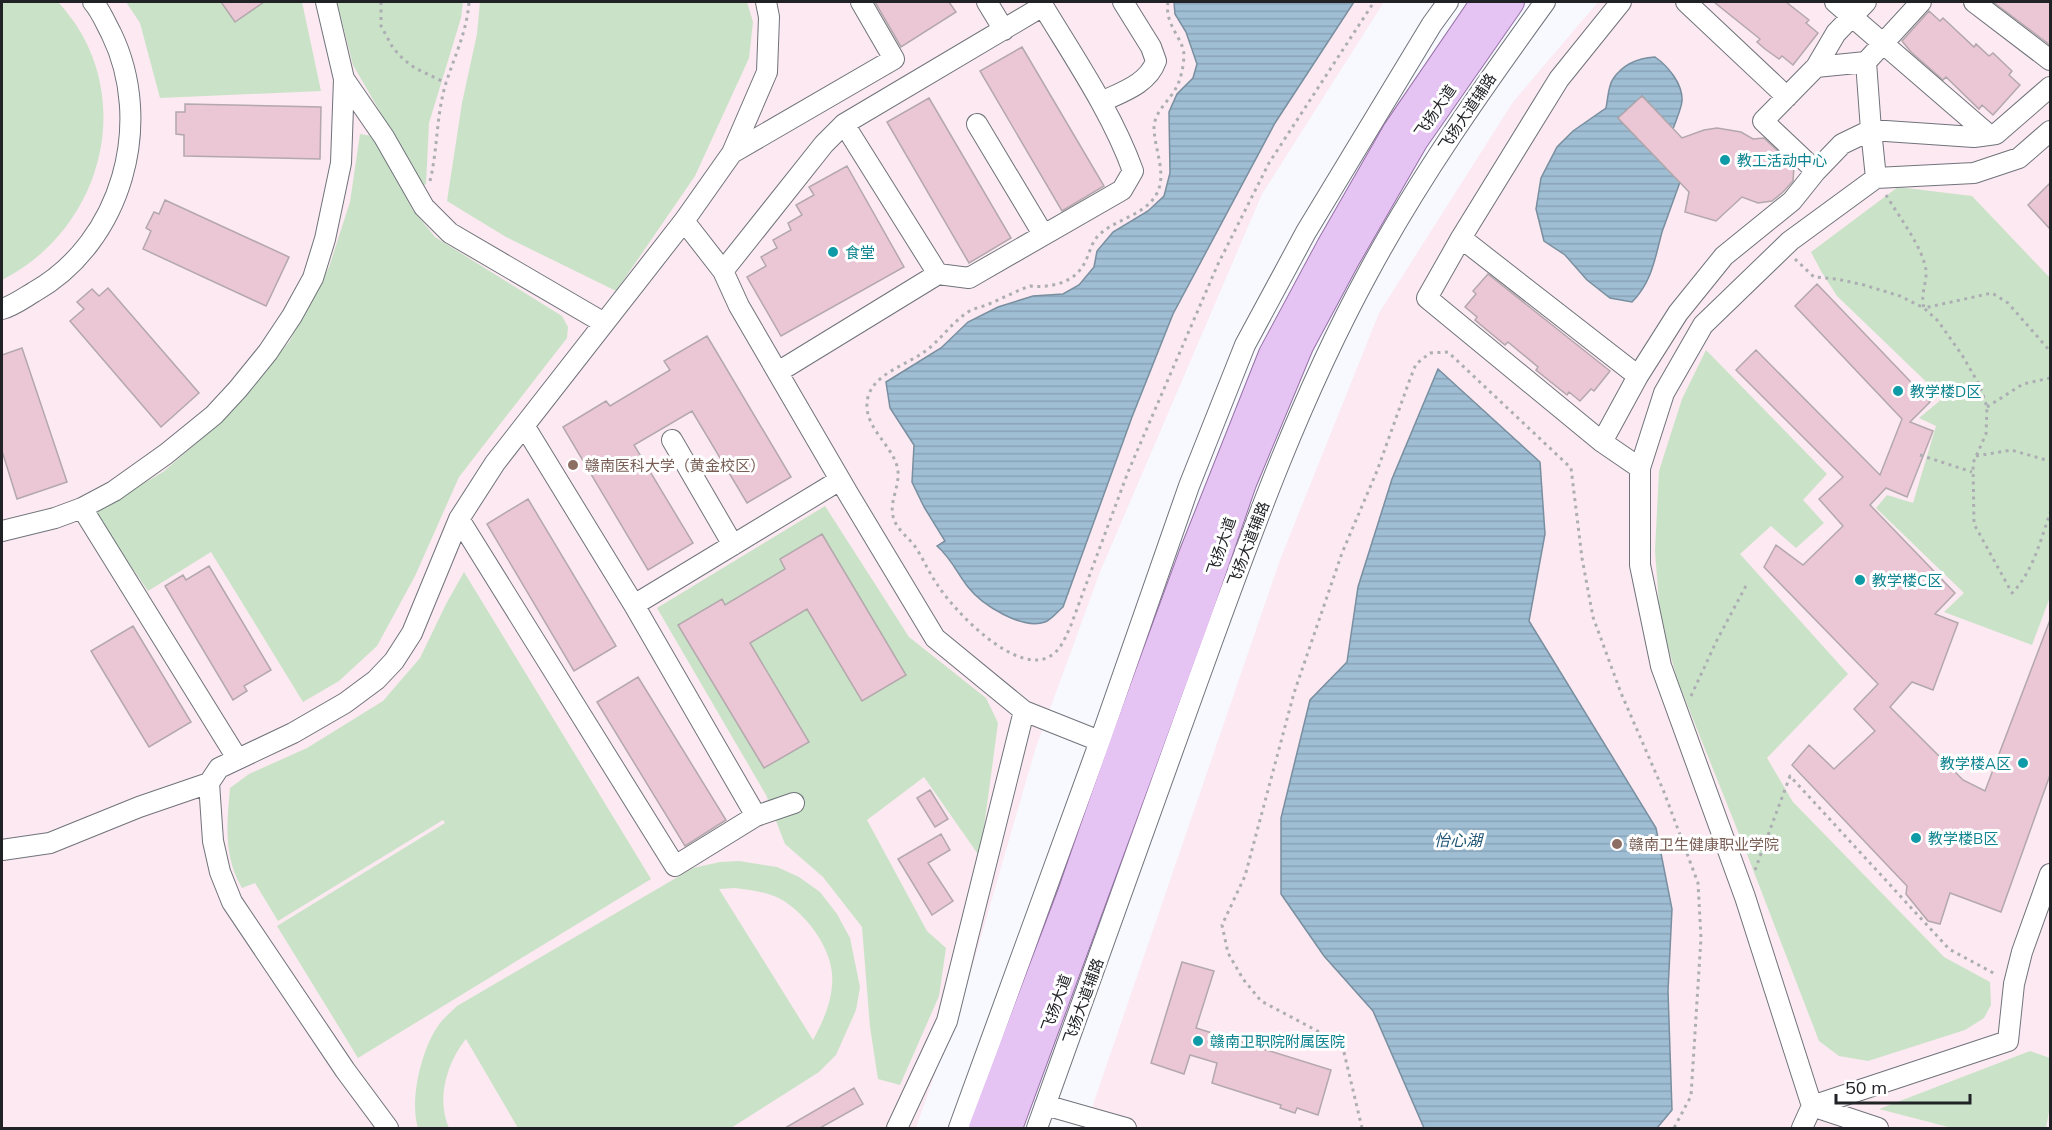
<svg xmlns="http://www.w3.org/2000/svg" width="2052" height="1130" font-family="Mulish,'Noto Sans SC',sans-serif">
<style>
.education{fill:#fce9f1}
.green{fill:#cae3c8;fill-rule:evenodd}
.water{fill:url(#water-rules);stroke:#798fa0;stroke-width:1.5}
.building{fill:#ebc6d5;stroke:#b3a8ac;stroke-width:1.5}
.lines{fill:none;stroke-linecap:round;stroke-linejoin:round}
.minor-casing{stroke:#70737b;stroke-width:22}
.major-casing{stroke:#9571a5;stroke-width:28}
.path{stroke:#adaeb3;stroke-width:3;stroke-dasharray:3 4.5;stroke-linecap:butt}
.minor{stroke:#fff;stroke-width:20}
.major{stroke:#e5c3f2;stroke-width:26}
.culture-dot{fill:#0f9aa8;stroke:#fff;stroke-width:2}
.education-dot{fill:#8d6e63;stroke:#fff;stroke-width:2}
.labels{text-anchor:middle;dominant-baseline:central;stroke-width:6;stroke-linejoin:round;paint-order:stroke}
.street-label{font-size:15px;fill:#212226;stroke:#fff}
.culture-label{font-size:15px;fill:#0d838f;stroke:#fff;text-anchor:start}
.education-label{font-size:15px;fill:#785e54;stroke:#fff;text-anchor:start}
.water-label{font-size:16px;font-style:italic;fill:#215676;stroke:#fff}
</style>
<defs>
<pattern id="water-rules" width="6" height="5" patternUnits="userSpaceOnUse" patternTransform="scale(1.5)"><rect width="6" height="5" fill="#9fbed4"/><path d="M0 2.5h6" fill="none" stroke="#89a3b6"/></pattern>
</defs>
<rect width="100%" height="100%" fill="#f7f9fe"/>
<!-- education -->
<path class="education" d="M2,2H1384L1262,194L1100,572L1035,750L972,968L916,1128H2Z
M1598,2H2050V1128H1085L1280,560L1379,313L1513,102Z"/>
<!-- green -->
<path class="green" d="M2,2H58C140,90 105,228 2,280Z
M126,2H302L321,91L160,98L140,23Z
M337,2H463L461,18L429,123L426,184L423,186L353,65Z
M480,2H747L753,22L749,58L695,176L616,291L506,237L447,201L462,103L477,34Z
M360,134L378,137L412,209L435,237L562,316L568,327L567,338L459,477L415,576L377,646L339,681L303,702L211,552L148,591L94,512L163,472L222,421L289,342L329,267L350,202Z
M1898,187L1972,196L2050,278V597L2032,645L1944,612L1964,593L1876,508L1887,495L1913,503L1936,426L1919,418L1943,398L1837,296L1821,271L1811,252Z
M1706,350L1827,474L1803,500L1824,523L1796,548L1771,526L1740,554L1848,674L1767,758L1793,802L1944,957L1990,982L1991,1005L1984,1018L1965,1030L1868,1061L1839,1056L1819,1041L1747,854L1677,679L1660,617L1655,551L1659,471L1682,399Z
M825,506L909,637L986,698L998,723L980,857L924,777L867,820L927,931L946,948L939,996L900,1085L878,1079L870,1027L862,927L823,877L785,844L766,795L657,608Z
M464,572L651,879L358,1058L277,926L445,823L443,820L278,921L255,883L242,888C223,856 227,823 230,788L249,774L307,748L383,701L420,658L446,604Z
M739,861L777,867L799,877L820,892L837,914L850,938L860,987L856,1010L836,1055L819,1072L731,1128H518L466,1039C447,1062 436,1100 449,1128H418C409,1099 422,1047 440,1023C445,1017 452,1011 457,1006L693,868L720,862ZM735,888C752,890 769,892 784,901C807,916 829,945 832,973C834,997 824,1020 813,1040L719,889Z
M2030,1051L2050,1058V1106L2046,1128H1952L1879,1109Z"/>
<!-- water -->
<path class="water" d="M1174,2H1354L1275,123L1173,314L1132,417L1063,607C1058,611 1051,620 1045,622C1022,630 982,605 968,587C957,573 951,558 937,546L945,541L924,507L912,482L914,445L890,408L886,382L941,348L968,322L998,307L1033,296L1063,294L1079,285L1094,267L1097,251L1113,232L1148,211L1164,196L1170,173L1169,112L1177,94L1193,78L1197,64L1186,32L1175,14Z
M1655,57C1668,66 1683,84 1682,101C1681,110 1676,120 1673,129L1642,96L1618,118L1680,182C1674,199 1668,215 1662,232C1655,258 1652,282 1632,302L1610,298L1587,280L1565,255L1544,241L1536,209L1541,178L1557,147L1573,131L1606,108C1608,99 1608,86 1613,79C1623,64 1638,58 1655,57Z
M1438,369L1540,462L1545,534L1529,621L1656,828L1672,909L1668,991L1672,1110L1657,1128H1424L1373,1011L1324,956L1281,894V818L1310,700L1347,662L1358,587L1392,479Z"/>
<!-- building -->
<path class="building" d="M221,2H264L235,22Z
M875,2H949L956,12L901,47Z
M1714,2H1786L1809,20L1806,23L1818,33L1793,65L1782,56L1779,59L1765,49L1757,42L1760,39Z
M1993,2H2050V45Z
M1929,11L1940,21L1943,18L1974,47L1976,44L1989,56L1993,53L2012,71L2009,75L2020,85L1993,115L1982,105L1979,109L1946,77L1943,80L1911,52L1902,41Z
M1022,47L1104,186L1062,211L980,71Z
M1642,96L1682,138L1704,130L1717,128L1741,132L1753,139L1764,138L1794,166L1793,181L1783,192L1772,201L1758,203L1742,197L1716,221L1685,212L1689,192L1618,118Z
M929,98L1011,238L969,263L887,122Z
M185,104L321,107L320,159L184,156V135L176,134V112H185Z
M847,166L904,267L781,336L747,277L766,266L761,257L777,248L773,240L791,230L788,223L802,215L796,205L814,195L809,187Z
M2050,183V229L2028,205Z
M165,200L289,257L266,306L143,249L151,231L146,228L154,212L159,214Z
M1488,274L1610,371L1594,391L1591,389L1580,401L1569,392L1567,395L1536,370L1538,367L1508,342L1505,345L1475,320L1477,317L1465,307L1476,294L1473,291Z
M1817,284L1930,402L1910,422L1933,431L1907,497L1886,488L1870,505L1955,593L1935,614L1958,623L1933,690L1912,682L1890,707L1963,780L1985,791L2050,620V775L2001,912L1950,893L1940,924L1928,921L1906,894L1907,886L1792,765L1809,745L1834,769L1875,731L1854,709L1878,684L1764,567L1776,545L1803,565L1843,526L1819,499L1843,477L1736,370L1756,350L1880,475L1902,419L1795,306Z
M108,288L199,393L161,427L70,321L84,309L77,302L92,289L99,296Z
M707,336L791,477L747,503L692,411L634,445L693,543L648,570L563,427L606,401L610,406L670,370L664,361Z
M22,348L67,482L17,499L2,451V355Z
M528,499L616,646L574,671L487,524Z
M822,534L906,675L862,701L807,609L750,643L809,742L764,768L678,625L722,599L725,605L785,569L780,559Z
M209,566L271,670L244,686L247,691L233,700L165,586L183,575L186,580Z
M133,626L191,722L149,747L91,651Z
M638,677L726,820L685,846L597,702Z
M930,790L948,819L935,827L917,798Z
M941,834L950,850L928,863L953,901L932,915L898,859Z
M1182,962L1214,971L1196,1028L1331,1070L1318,1115L1297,1108L1295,1113L1280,1108L1281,1105L1212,1083L1217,1063L1190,1055L1184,1074L1151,1063Z
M854,1088L863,1104L820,1128H785Z"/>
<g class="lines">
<defs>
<path id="minor" d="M987,2L1004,30
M1621,2L1559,79L1461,238L1427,298L1602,442L1640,468
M1686,2L1787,97
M1835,2L1989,135
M1974,2L2050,60
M1816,67L1836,33L1866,2
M344,79L384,137L424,207L450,233L604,323
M1101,102C1122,92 1148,84 1156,61L1151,47L1123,2
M844,124L938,274
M977,124L1043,234
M2050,131L2019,158L1974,173L1876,178L1790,241L1703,325L1664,393L1640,468V565L1661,666L1745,897L1812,1106L2008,1041L2014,984L2022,952L2050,874
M732,153L894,59L861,2
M1816,171L1763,121L1816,67L1866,62
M1876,178L1871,130L1974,137L1996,134L2050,87
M684,221L723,271L739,306L849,495L935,638L1024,711
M1461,238L1638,376
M723,271L824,144L844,124L1043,6C1075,59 1112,113 1133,171L1122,190L969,278L938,274L778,372
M2,309C13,306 24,298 34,292C122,242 155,123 111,33C105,22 101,11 93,2
M525,427L634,605L756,816
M672,440L733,545
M1602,442L1638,376L1678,313L1724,256L1792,201L1816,171L1842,144L1871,130L1866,62L1921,2
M82,508L237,758
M459,519L675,866L756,816L794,803
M2,531L55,518L82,508L114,491L166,454L214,415L238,389L268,352L292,316L313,278L325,239L341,163L344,79L326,2
M634,605L840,480
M2,850L50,843L139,807L209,783
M1045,1105L1126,1128
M388,1128L345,1070L232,902L220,872L213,841L209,783L219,768L293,733L345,703L376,680L394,661L412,633L459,519L495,463L684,221L732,153L767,72L769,17L766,2
M897,1128L947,1021L1024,711L1112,746
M959,1128L1100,741L1189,486L1245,345L1306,232L1432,24L1448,2
M1037,1128C1089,984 1141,839 1193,694C1245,551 1295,407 1368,273C1419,178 1482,89 1545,2
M1802,1128L1812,1106L1878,1128"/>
<path id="major" d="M982,1128L1071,893L1121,749L1192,555L1272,354L1330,246L1396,131L1484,2
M1009,1128L1198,614L1243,483L1300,346L1347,258L1415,140L1511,2"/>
</defs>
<!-- minor casing -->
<use href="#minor" class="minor-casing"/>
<!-- major casing -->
<use href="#major" class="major-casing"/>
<!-- path -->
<path class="path" d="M381,2V26L393,48L403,59L415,68L446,83
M1168,2C1164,26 1185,39 1184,57C1183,68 1181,79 1176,88C1169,101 1155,111 1154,127C1154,149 1168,175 1156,195C1144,216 1112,220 1097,237C1091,244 1089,255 1085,262C1075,283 1051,288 1030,286C1016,291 1003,298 989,304C982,307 974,308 968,312C951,323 940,341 924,352C906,365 874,374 868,397C861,425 890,442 897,466C902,483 889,500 893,516C896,530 909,537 916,548C924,560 929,573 937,584C953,610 1018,679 1052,655C1062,648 1066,636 1071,625L1128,472L1218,264L1269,163L1374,2
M430,181C438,148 436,115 446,83C455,55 467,31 469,2
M1886,195C1898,215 1923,248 1926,270C1927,283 1920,295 1924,308L1992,293L2008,303L2050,351
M1795,259L1814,277L1837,279L1864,285L1900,296L1924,308L1938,321L1962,355L1980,386L1987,407L1986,434L1973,463L1974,524L2012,593C2033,572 2041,539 2050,513
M1987,407L2023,384L2050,378
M1920,455L1972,472
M1976,456L2011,450L2050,461
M1691,696L1717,640L1748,582
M1755,870L1790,776L1949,949L1997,975
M1362,1128L1342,1044L1261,1001L1243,979L1228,953L1222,925L1245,876L1294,693L1342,553L1377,471L1410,379L1416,364L1430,353L1448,352L1571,468L1582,558L1593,617L1621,693L1664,792L1698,883L1701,938L1691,1096L1674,1128"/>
<!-- minor -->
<use href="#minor" class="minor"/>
<!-- major -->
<use href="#major" class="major"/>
</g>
<!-- markers -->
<g class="culture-dot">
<circle cx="1725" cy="160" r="6"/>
<circle cx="833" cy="252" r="6"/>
<circle cx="1898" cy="391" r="6"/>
<circle cx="1860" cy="580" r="6"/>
<circle cx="2023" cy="763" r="6"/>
<circle cx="1916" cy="838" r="6"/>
<circle cx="1198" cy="1041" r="6"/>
</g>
<g class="education-dot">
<circle cx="573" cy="465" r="6"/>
<circle cx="1617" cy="844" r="6"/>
</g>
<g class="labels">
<!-- street labels -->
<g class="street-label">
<text transform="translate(1435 111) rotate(-55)">飞扬大道</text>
<text transform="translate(1467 112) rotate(-56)">飞扬大道辅路</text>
<text transform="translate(1248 544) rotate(-69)">飞扬大道辅路</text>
<text transform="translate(1221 546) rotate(-71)">飞扬大道</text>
<text transform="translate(1083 1001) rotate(-70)">飞扬大道辅路</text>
<text transform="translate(1056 1003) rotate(-70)">飞扬大道</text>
</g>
<!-- culture labels -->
<g class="culture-label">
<text x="1737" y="160">教工活动中心</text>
<text x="845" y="252">食堂</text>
<text x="1910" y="391">教学楼D区</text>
<text x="1872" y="580">教学楼C区</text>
<text x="2011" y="763" text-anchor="end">教学楼A区</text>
<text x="1928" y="838">教学楼B区</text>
<text x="1210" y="1041">赣南卫职院附属医院</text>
</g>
<!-- education labels -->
<g class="education-label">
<text x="585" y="465">赣南医科大学（黄金校区）</text>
<text x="1629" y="844">赣南卫生健康职业学院</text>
</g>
<!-- water labels -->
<g class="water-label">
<text x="1458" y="840">怡心湖</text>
</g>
</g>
<!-- border -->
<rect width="2052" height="1130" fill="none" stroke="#212226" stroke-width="6"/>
<!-- scale -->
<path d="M1836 1094v9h134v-9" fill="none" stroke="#212226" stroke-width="3"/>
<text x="1845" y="1094" font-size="18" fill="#212226" stroke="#ffffff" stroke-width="4.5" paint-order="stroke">50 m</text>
</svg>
